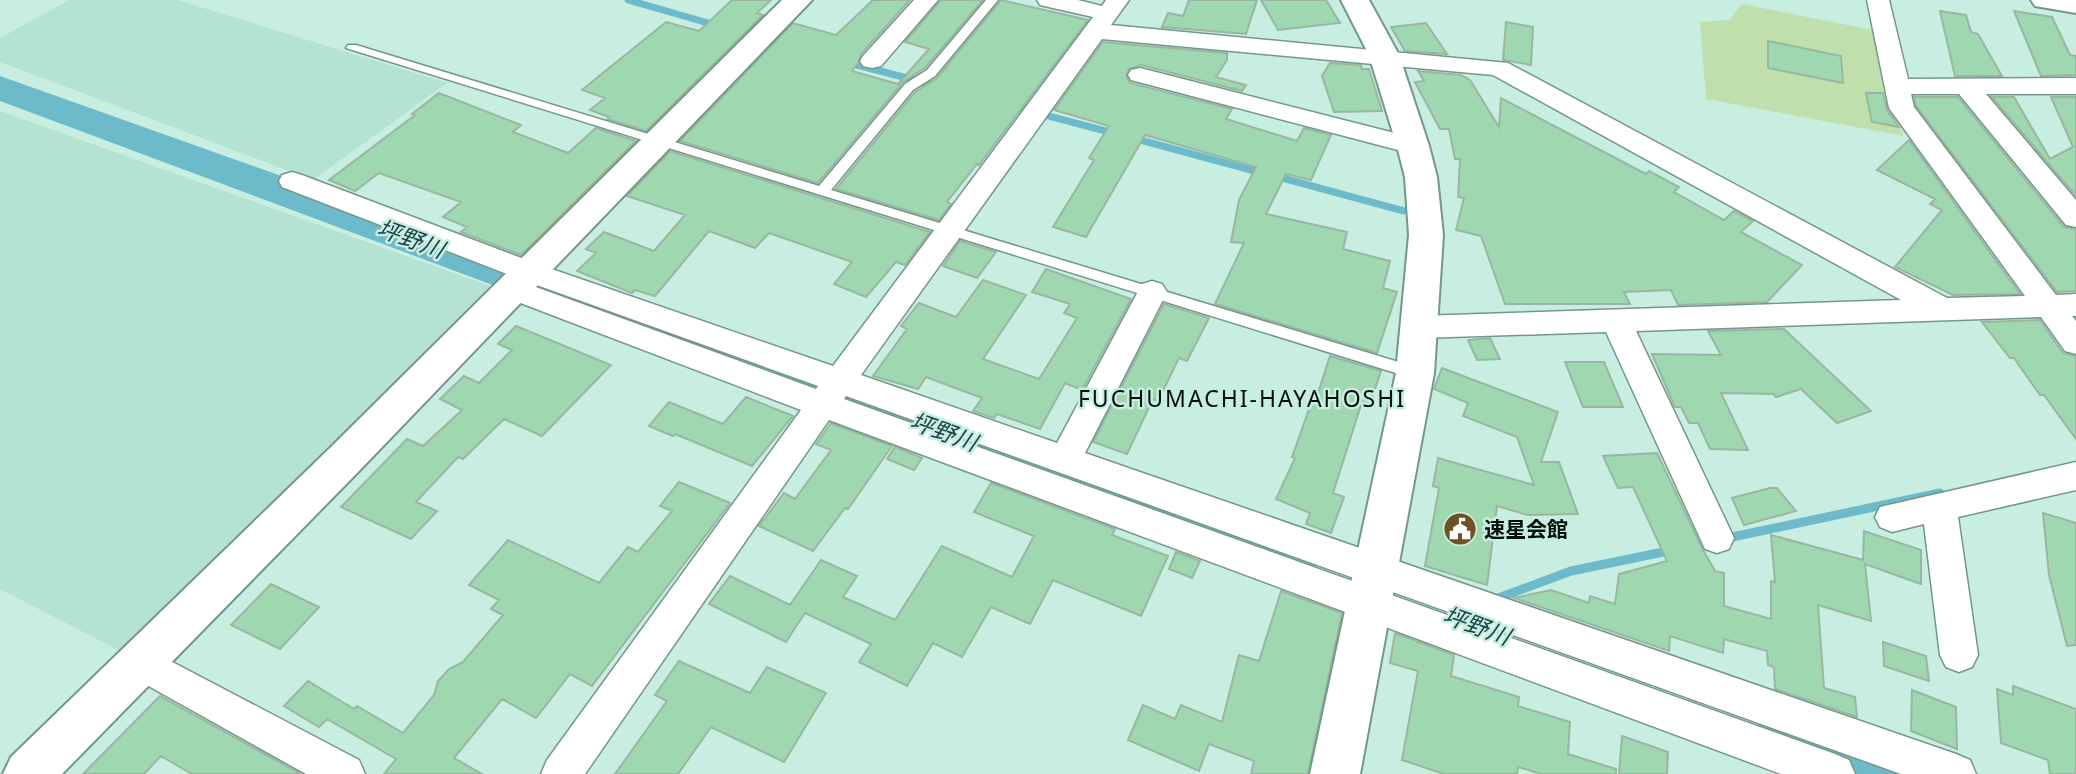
<svg xmlns="http://www.w3.org/2000/svg" width="2076" height="774" font-family="'Noto Sans','Noto Sans JP',sans-serif">
<style>
.built{fill:#b4e3d4}
.green{fill:#bfe0ac}
.lines{fill:none;stroke-linecap:round;stroke-linejoin:round}
.stream-far1{stroke:#6dbbca;stroke-width:7}
.stream{stroke:#6dbbca;stroke-width:9}
.river{fill:#6dbbca;fill-rule:evenodd}
.building{fill:#9fd7b0;stroke:#9ab6a1;stroke-width:2}
.service-casing{stroke:#74978c;stroke-width:3}
.minor-casing{stroke:#74978c;stroke-width:3}
.tertiary-casing{stroke:#74978c;stroke-width:4}
.service{fill:#fff;fill-rule:evenodd}
.minor{fill:#fff;fill-rule:evenodd}
.tertiary{fill:#fff;fill-rule:evenodd}
.labels{text-anchor:middle;dominant-baseline:central;stroke-width:5;stroke-linejoin:round;paint-order:stroke}
.poi-label{font-size:21px;font-weight:bold;fill:#030f0c;stroke:#c8eee1;text-anchor:start}
.water-label{font-size:23px;font-style:italic;fill:#1d424a;stroke:#c8eee1}
.neighbourhood-label{font-size:23px;letter-spacing:2px;fill:#030f0c;stroke:#c8eee1}
</style>
<rect width="100%" height="100%" fill="#c8eee1"/>
<!-- built -->
<path class="built" d="M69,0H178L447,83L313,180L0,62V38Z
M0,111L493,287L124,653L0,589Z"/>
<!-- green -->
<path class="green" d="M1742,4L1873,30L1886,104L1904,136L1706,99L1700,22L1729,20Z"/>
<g class="lines">
<!-- stream-far1 -->
<path class="stream-far1" d="M628,0L715,25
M849,63L938,86
M1011,106L1113,133
M1133,138L1262,173
M1275,176L1404,211"/>
<!-- stream -->
<path class="stream" d="M1723,539L1940,493
M1493,600L1571,571L1673,550"/>
<!-- river -->
<path class="river" d="M0,76L1310,542L1318,559L1310,576L1291,583L1272,576L0,101Z
M1784,707L1910,752L1919,774H1804L1762,758L1753,737L1762,716Z"/>
</g>
<!-- building -->
<path class="building" d="M732,0H771L757,13L763,15L646,131L607,119L609,117L590,110L605,98L582,90L666,22L699,31Z
M873,0H910L861,54L858,63L852,71L898,84L929,49L905,42L941,0H983L925,68L903,82L818,183L680,141L793,23L836,35Z
M1001,0L1088,20L979,165L977,164L947,202L951,204L939,220L836,189L915,92L937,78Z
M1189,0H1257L1246,34L1162,27L1168,13L1183,16Z
M1261,0H1326L1340,23L1278,30Z
M1940,11L1966,15L1971,32L1978,34L2002,76H1955Z
M2014,11L2052,17L2070,55L2076,56V75L2041,76Z
M1506,22L1533,27L1531,65L1503,60Z
M1426,23L1447,54L1405,51L1391,27Z
M1768,41L1841,56L1843,83L1768,68Z
M1103,42L1227,53V60L1216,77L1246,85L1242,91L1141,65L1129,69L1126,76L1130,83L1232,109L1226,119L1297,141L1304,128L1331,135L1311,180L1286,174L1266,214L1347,232L1343,249L1390,261L1383,288L1397,292L1377,353L1215,304L1244,243L1231,242L1239,200L1256,167L1145,135L1086,237L1053,227L1094,160L1089,158L1109,126L1054,110Z
M1330,63L1361,65L1362,69H1369L1382,111L1334,112L1322,76Z
M1418,71L1461,75L1470,80L1499,127L1501,98L1646,174L1649,171L1679,187L1674,192L1724,220L1734,211L1753,221L1741,232L1802,265L1767,302L1678,305L1671,290L1624,292L1630,304H1505L1481,236L1456,230L1464,198L1458,197L1460,159H1455L1449,129H1440L1415,82L1424,81Z
M439,93L521,125L513,132L568,153L596,128L636,141L521,255L461,232L467,227L443,217L461,202L379,173L355,191L329,180L415,115L412,114Z
M1866,93H1883L1887,110L1899,127L1872,122Z
M1914,97H1958L2064,227L2076,229V291L2057,292L1916,106Z
M1992,97H2014L2050,159L2073,147L2051,97H2076V196Z
M1909,140L2020,294L1953,295L1895,267L1942,210L1930,204L1935,199L1877,170Z
M670,151L930,232L905,265L896,262L866,297L834,284L852,262L769,233L755,248L709,231L655,296L635,290L632,293L577,271L596,253L586,249L604,232L654,251L685,215L627,196Z
M960,241L996,252L977,278L943,266Z
M1046,269L1131,299L1082,390L1065,383L1040,429L997,414L994,418L973,411L982,398L926,377L918,389L873,376L907,329L901,326L919,303L956,317L983,280L1026,295L983,359L1039,379L1077,318L1064,313L1070,304L1032,292Z
M1164,304L1209,318L1187,361L1179,358L1158,401L1153,399L1127,454L1093,442Z
M2040,320L2063,353L2076,356V439L2044,395H2040L2014,358H2010L1982,322Z
M516,326L611,365L542,436L504,419L463,459L458,457L416,502L437,511L411,539L341,507L407,439L423,446L462,410L440,399L464,376L479,383L512,350L498,344Z
M1784,329L1871,411L1837,423L1801,389L1776,397L1773,394L1721,393L1748,450L1710,449L1698,423H1689L1681,407H1675L1652,354L1721,355L1708,331Z
M1490,338L1500,359L1477,360L1468,340Z
M1330,356L1381,371L1370,404L1362,402L1333,493L1344,497L1331,533L1306,524L1310,513L1276,499L1295,458L1292,457L1313,398L1316,399Z
M1565,362H1604L1623,407H1583Z
M1442,368L1558,412L1541,462H1559L1578,514L1528,515L1497,506L1487,585L1425,566L1439,488L1433,486L1438,458L1534,485L1517,437L1463,416L1468,403L1434,389Z
M746,397L793,416L752,466L675,434L673,436L649,426L669,402L723,424Z
M831,423L892,446L848,509L845,508L813,551L759,526L784,493L795,499L831,450L816,444Z
M895,447L922,458L914,470L887,459Z
M1657,453L1703,550L1715,571L1724,573V606L1771,619V581L1775,582L1771,535L1863,560L1864,531L1921,550V584L1865,564L1871,621L1818,605L1824,688L1855,697L1857,717L1775,689L1774,667L1768,665L1767,651L1724,639L1723,653L1670,636L1669,651L1514,598L1551,590L1589,603L1590,596L1615,604L1619,574L1667,561L1633,487L1618,488L1603,456Z
M679,482L730,503L592,686L570,674L536,718L502,699L454,758L482,774H384L396,759L327,719L319,727L284,706L308,681L354,709L357,706L403,733L434,695L438,681L449,669L463,662L503,615L491,609L499,600L469,585L508,540L599,583L628,547L638,552L672,511L660,506Z
M991,483L1115,529L1112,535L1168,556L1141,616L1053,580L1030,624L991,607L962,657L933,643L907,686L859,662L871,644L805,613L786,642L709,604L730,576L790,605L821,560L857,576L843,597L895,620L942,546L1012,577L1034,536L974,512Z
M1770,488H1777L1796,511L1744,525L1732,498Z
M2043,513L2076,523V645L2067,646L2049,575Z
M1176,552L1200,561L1192,578L1169,569Z
M271,584L319,607L280,649L231,625Z
M1281,591L1342,613L1308,774H1251L1254,761L1209,744L1199,771L1128,740L1143,705L1175,719L1181,705L1222,722L1239,655L1259,661Z
M1395,633L1454,655L1451,676L1519,697L1518,706L1570,722L1568,754L1616,769V774H1541L1518,767L1517,774H1444L1402,760L1418,671L1390,663Z
M1883,642L1926,656L1929,681L1884,666Z
M679,661L750,693L767,667L826,693L784,762L711,727L678,774H615L667,701L655,695Z
M2013,686L2076,709V774H2050L2048,760L2001,743L1997,689L2013,695Z
M1912,690L1956,707L1957,749L1911,731Z
M160,696L301,774H192L161,756L144,774H83Z
M1622,736L1668,752L1667,774H1619Z"/>
<g class="lines">
<defs>
<path id="service" d="M986,0H998L935,76L913,90L831,190L1415,367L1421,369L1423,373L1421,377L1415,379L346,48L348,45H356L819,186L905,84L927,70Z"/>
<path id="minor" d="M914,0H938L881,66L872,68L863,66L860,61L863,56Z
M1037,0H1078L1102,6L1106,0H1129L1111,25L1508,63L1947,298L2025,296L1889,108L1867,0H1889L1908,79L2076,78V94H1986L2076,200V227L2066,225L1959,94H1911L1914,107L2056,295L2076,294V316H2072L2076,321V354L2065,351L2041,317L1636,331L1734,538L1729,549L1717,553L1705,549L1606,332L1419,338L1408,335L1404,327L1408,319L1419,316L1901,300L1493,75L1102,39L861,375L1057,443L1142,284L1152,281L1162,284L1167,292L1085,453L1956,754L1970,760L1976,774H1901L846,396L844,399L1835,754L1849,760L1855,774H1781L829,420L585,774H541L547,760L801,410L502,296L497,289L502,282L512,278L522,282L816,389L818,386L520,279L282,187L279,181L282,175L292,172L302,175L540,265L833,366L1093,17L1040,5Z
M1140,68L1422,140L1426,146L1422,152L1413,154L1131,80L1128,75L1131,70Z
M2076,462V490L1958,517L1978,655L1972,667L1959,672L1946,667L1940,655L1924,524L1892,532L1880,527L1875,517L1880,507Z
M140,645L359,760L365,774H306L127,674L121,662L127,650Z"/>
<path id="tertiary" d="M782,0H812L358,472L62,774H3L11,757L330,448Z
M1341,0H1369L1399,55L1429,146L1437,177L1443,235L1434,373L1360,774H1310L1396,373L1409,235L1405,177L1397,146L1369,55Z
M2031,0H2076V13L2035,6Z"/>
</defs>
<!-- service casing -->
<use href="#service" class="service-casing"/>
<!-- minor casing -->
<use href="#minor" class="minor-casing"/>
<!-- tertiary casing -->
<use href="#tertiary" class="tertiary-casing"/>
<!-- service -->
<use href="#service" class="service"/>
<!-- minor -->
<use href="#minor" class="minor"/>
<!-- tertiary -->
<use href="#tertiary" class="tertiary"/>
</g>
<!-- icons -->
<defs>
<symbol id="civic-disc" viewBox="-11 -11 22 22"><circle r="9.5" fill="#6e5125" stroke="#c8eee1"/><path d="M-.6-6.5H3V-4.5H.6V-3L4-1V1h2V6H-6V1h2V-1L-.6-3ZM-1.2 2.5V6h2.4V2.5Z" fill="#fff"/></symbol>
</defs>
<g fill-rule="evenodd">
<use href="#civic-disc" x="1441" y="510" width="38" height="38"/>
</g>
<g class="labels">
<!-- poi labels -->
<g class="poi-label">
<text x="1484" y="529">速星会館</text>
</g>
<!-- water labels -->
<g class="water-label">
<text transform="translate(411 238) rotate(20)">坪野川</text>
<text transform="translate(944 431) rotate(20)">坪野川</text>
<text transform="translate(1477 625) rotate(20)">坪野川</text>
</g>
<!-- neighbourhood labels -->
<g class="neighbourhood-label">
<text x="1242" y="398">FUCHUMACHI-HAYAHOSHI</text>
</g>
</g>
</svg>
